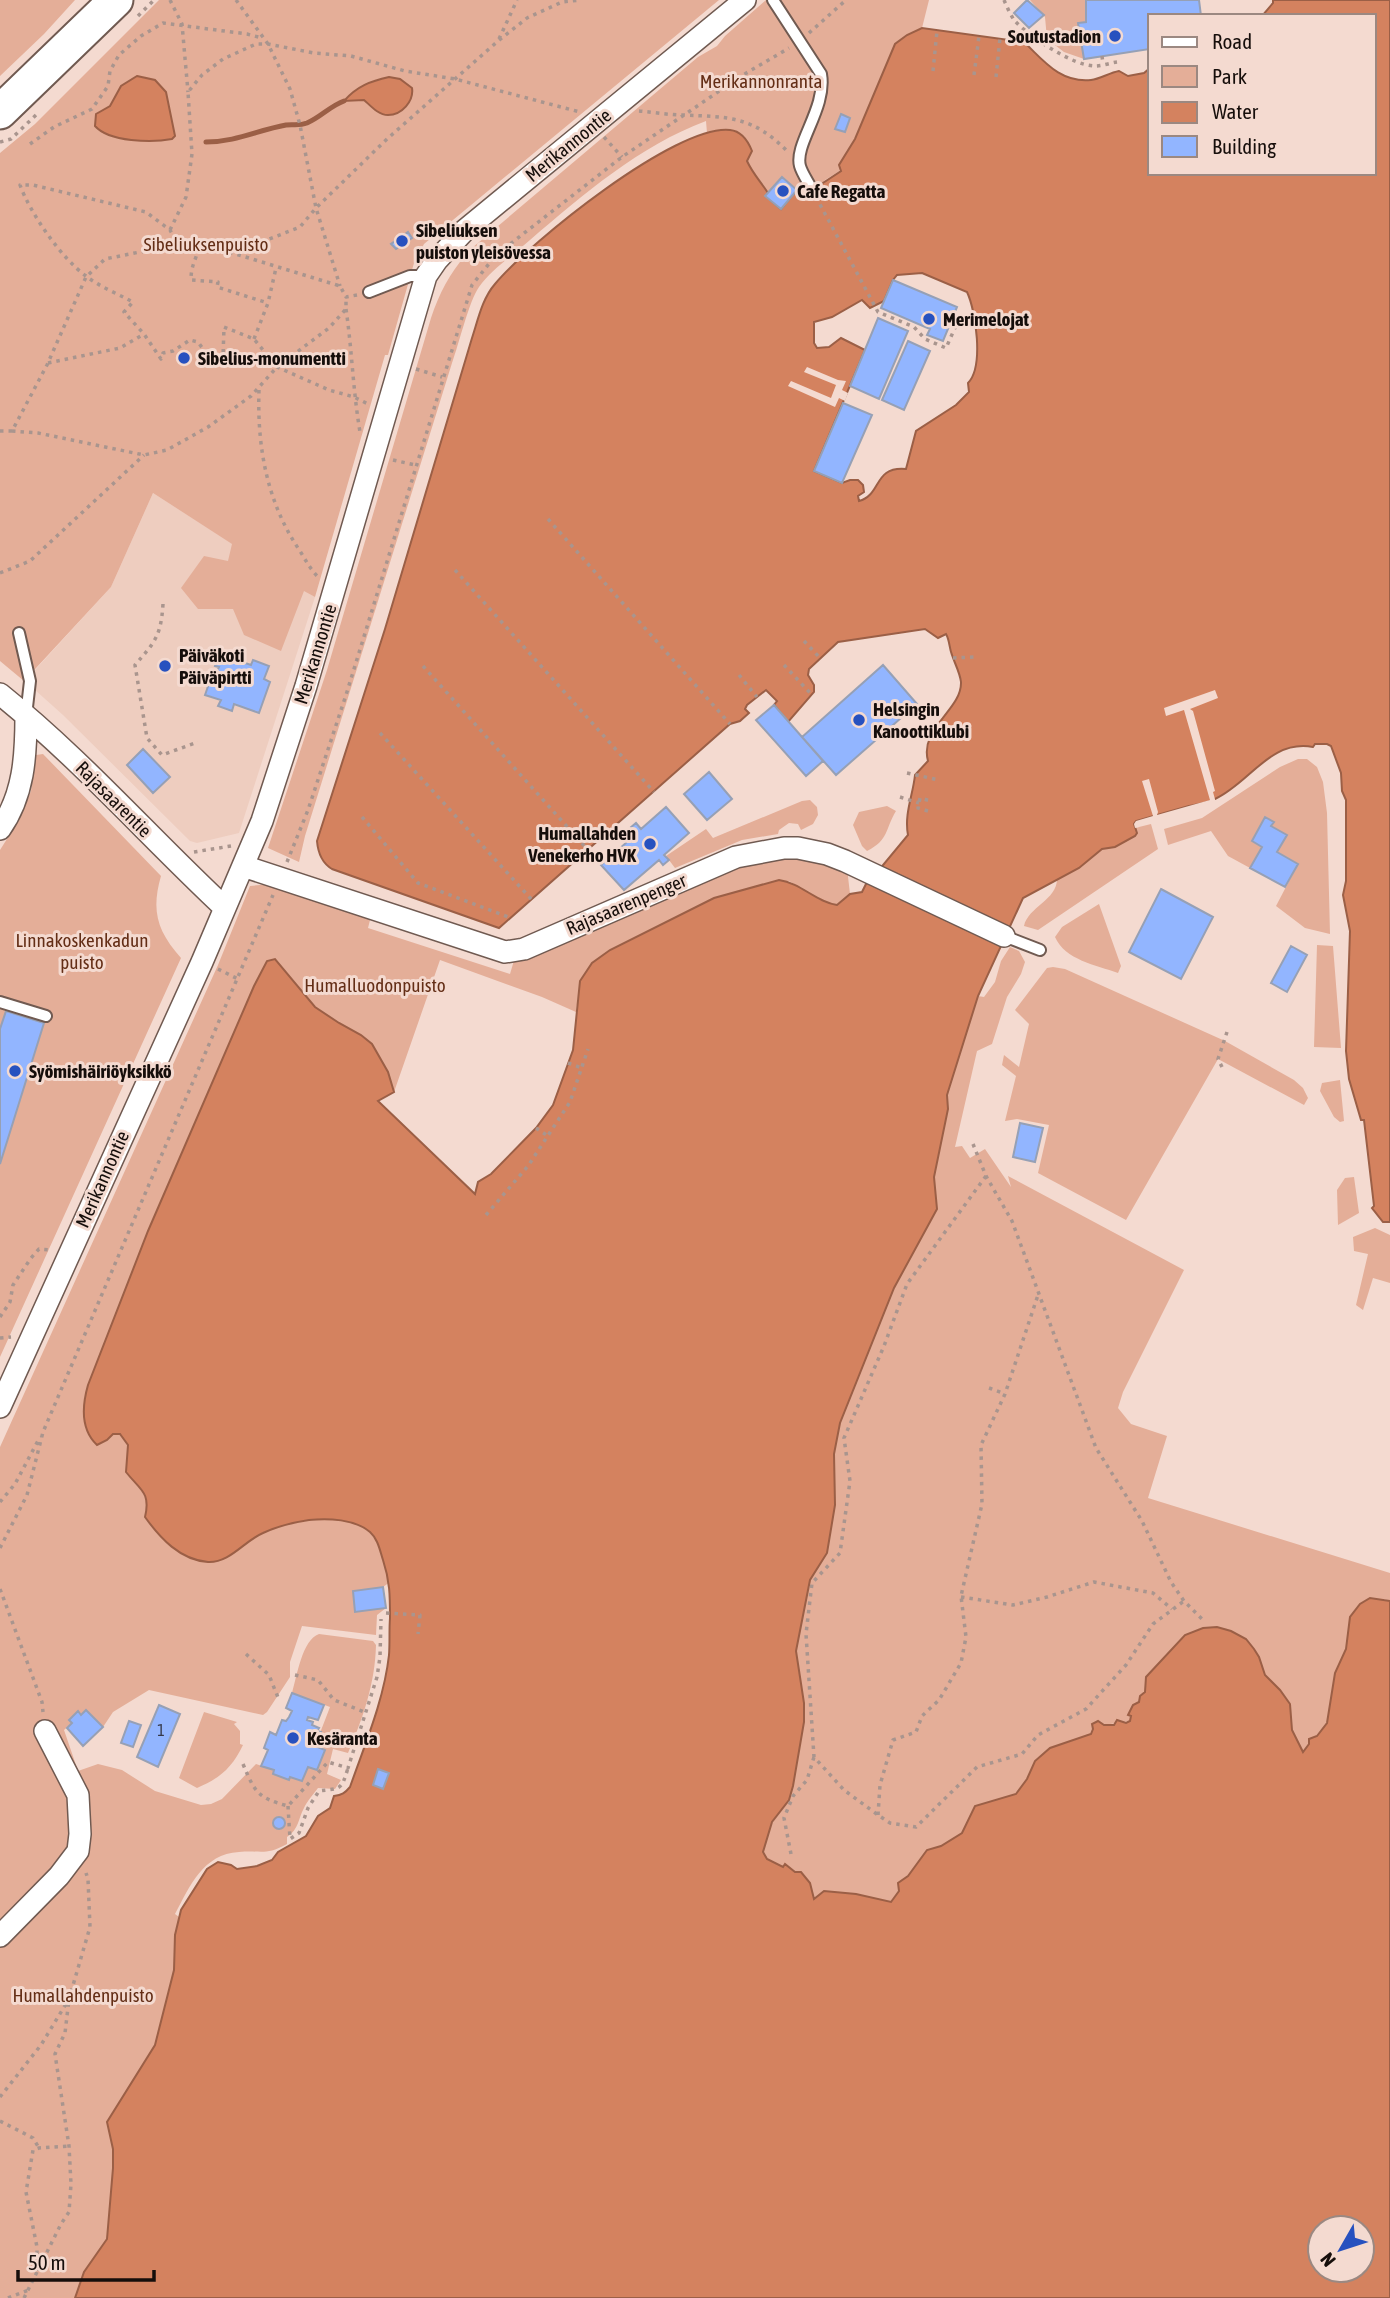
<svg xmlns="http://www.w3.org/2000/svg" width="1390" height="2298" font-family="'Asap Condensed',sans-serif">
<style>
.built{fill:#eecdbf}
.green{fill:#e4ae98}
.water{fill:#d4825f;stroke:#9b5f46;stroke-width:2;fill-rule:evenodd}
.pier{fill:#f4dad0}
.lines{fill:none;stroke-linecap:round;stroke-linejoin:round}
.stream{stroke:#9b5f46;stroke-width:5}
.building{fill:#92b5ff;stroke:#96a0b5;stroke-width:2}
.lane-casing{stroke:#705a51;stroke-width:14}
.street-casing{stroke:#705a51;stroke-width:24}
.primary-casing{stroke:#705a51;stroke-width:37}
.path{stroke:#a9958e;stroke-width:3.5;stroke-dasharray:3.5 5;stroke-linecap:butt}
.lane{stroke:#fff;stroke-width:10}
.street{stroke:#fff;stroke-width:21}
.primary{stroke:#fff;stroke-width:33}
.poi-dot{fill:#2751bf;stroke:#f4dad0;stroke-width:2.5}
.labels{text-anchor:middle;dominant-baseline:central;stroke-width:6;stroke-linejoin:round;paint-order:stroke}
.number-label{font-size:16px;fill:#353848}
.poi-label{font-size:19px;font-weight:bold;fill:#160e0b;stroke:#f4dad0;text-anchor:start}
.park-label{font-size:19px;fill:#642e16;stroke:#f4dad0}
.street-label{font-size:19px;fill:#160e0b;stroke:#f4dad0}
</style>
<rect width="100%" height="100%" fill="#f4dad0"/>
<!-- built -->
<path class="built" d="M153,493L315,597L239,833L197,843L190,841L63,715L25,681L111,587Z"/>
<!-- green -->
<path class="green" d="M0,0H75L44,34L0,76Z
M159,0H719L424,244L414,263L388,355H385L315,597L304,591L281,651L244,635L233,609H198L181,588L204,556L228,561L232,544L153,493L111,587L24,681L0,661V153L35,124Z
M766,0H929L922,28L907,35L855,139L839,165L841,170L825,180L819,187L781,209L765,196L767,193C760,182 752,174 747,161L752,151L716,130L707,133L706,121C639,146 584,194 530,240C513,255 492,269 479,287C469,301 459,344 452,363L305,836L299,862L268,848L327,670L431,318C440,291 452,269 472,248L698,57L717,46L725,36Z
M1030,0H1086V22L1078,24L1084,59L1064,52L1047,39L1045,17Z
M43,754L161,876C151,911 157,931 181,958L0,1357V1164L44,1024L6,1011L0,1029V850L19,820L31,791L36,755Z
M1298,759H1307L1317,767L1323,782L1327,813L1330,934L1305,928L1276,906L1298,864L1277,852L1286,835L1271,826L1273,822L1265,817L1252,841L1262,847L1250,868L1228,856L1211,831L1168,845L1164,829L1202,818L1280,767Z
M810,800L817,807L818,815L813,824L801,830L798,824L789,823L779,830L778,834L742,840L675,868L666,856L706,829L713,838L802,801Z
M887,806L896,811C885,829 889,840 867,851L862,846L853,825L859,812Z
M1151,824L1158,849L1038,930L1024,926C1028,907 1057,900 1057,879L1079,868L1102,849L1115,847L1137,833L1135,828Z
M796,856L847,868L850,894L838,905L825,903L789,881L580,981L576,1012L542,997L440,960L394,1092L388,1072L361,1035L339,1023L315,1007L275,959L267,962L254,986L148,1231L84,1399L107,1440L113,1433H120L128,1444L126,1472L145,1493L149,1503L232,1555C242,1546 251,1538 263,1533C289,1521 353,1509 373,1535C383,1547 386,1567 390,1582L383,1587L353,1591L355,1612L386,1608L377,1615L376,1635L302,1626L290,1662V1677L267,1712L263,1715L149,1690L113,1712L103,1727L86,1710L81,1715L78,1712L69,1720L72,1723L64,1730L78,1771L98,1764L122,1770L155,1791L201,1805L211,1804L222,1799L256,1764L274,1770L273,1774L288,1780L290,1777L302,1781L308,1767L317,1770L324,1750L315,1746L330,1707L292,1693C297,1676 302,1640 319,1634L373,1641L376,1645C375,1684 363,1718 348,1753L333,1749L327,1774L341,1780L335,1789L318,1788C313,1795 307,1801 304,1808C298,1819 299,1829 287,1837V1844C265,1856 262,1850 239,1852C203,1854 190,1886 175,1914L179,1917L175,1935L174,1970L155,2045L107,2122L113,2149V2168L107,2239L84,2272L75,2298H0V1447L218,965L250,886L271,884L371,916L368,928L510,974L515,957L741,864Z
M1099,904L1121,966L1118,973C1096,965 1065,960 1055,937L1062,927Z
M1317,945L1333,946L1341,1048L1314,1047Z
M1010,947L1019,951L1025,962L1021,974L1007,997L992,1044L977,1051L955,1147L962,1146L970,1158L985,1149L1011,1187L1008,1176L1184,1270L1123,1392L1118,1408L1131,1424L1167,1436L1148,1498L1390,1573V1601L1383,1599L1360,1604L1350,1617L1346,1649L1335,1673L1327,1723L1303,1753L1292,1730L1290,1704L1280,1690L1265,1675L1259,1657L1185,1635L1146,1677L1145,1692L1139,1702L1133,1705L1128,1715L1131,1716L1130,1721L1104,1725L1097,1721L1091,1734L1050,1748L1035,1761L1027,1779L1016,1794L975,1806L963,1833L941,1846L927,1850L908,1876L898,1883L899,1891L891,1902L856,1894L824,1891L814,1900C807,1875 802,1879 785,1864L783,1867L767,1859L763,1852L772,1823L789,1800L794,1636L827,1437L871,1346L894,1288L937,1209L934,1177L948,1109L947,1095L978,996L984,997L995,982L1001,961Z
M1053,967L1065,969L1225,1041L1294,1080L1303,1088L1308,1098L1304,1105L1218,1059L1126,1220L1038,1173L1049,1125L1017,1119L1005,1121L1016,1076L1002,1065L1004,1055L1019,1067L1029,1024L1015,1010L1047,968Z
M1340,1080L1344,1121L1340,1122L1334,1117L1320,1091L1322,1083Z
M1354,1177L1359,1213L1338,1225L1337,1190L1345,1178Z
M1375,1228L1390,1235V1283L1373,1278L1363,1310L1356,1305L1368,1254L1354,1251L1353,1237Z
M204,1712L237,1722L234,1724L240,1731V1744L243,1745C232,1768 220,1778 197,1788L179,1778Z"/>
<!-- water -->
<path class="water" d="M1273,0H1390V1222H1383L1372,1208L1374,1206L1364,1120H1361L1349,1079L1346,1051L1350,931L1343,895L1346,881V800L1342,791L1341,773L1331,746L1327,744H1315L1313,747C1270,739 1250,783 1215,799C1208,803 1197,804 1189,806C1171,811 1154,816 1136,821L1134,824L1137,833L1135,836L1115,847L1102,849L1079,868L1023,898L978,996L947,1095L948,1109L934,1177L937,1209L894,1288L840,1423L834,1454L835,1505L827,1553L810,1580L796,1651L804,1703V1722L793,1786L789,1800L772,1822L763,1852L767,1859L783,1867L785,1864L795,1872H801L810,1883L814,1899L824,1891L856,1894L891,1902L899,1891L898,1883L908,1876L927,1850L941,1846L962,1833L975,1806L1016,1794L1027,1779L1035,1761L1050,1748L1091,1734L1093,1729L1092,1724L1098,1721L1104,1725H1114L1117,1720L1126,1723L1130,1721L1131,1716L1128,1715L1133,1705L1139,1702L1140,1696L1145,1692L1146,1677L1185,1635L1203,1628L1217,1627L1231,1631L1246,1639L1254,1649L1259,1657L1265,1675L1280,1690L1290,1704L1292,1730L1303,1752L1309,1744V1739L1317,1736L1327,1723L1335,1673L1346,1649L1350,1617L1360,1604L1370,1598L1390,1601V2298H75L84,2272L107,2239L113,2168V2149L107,2122L155,2045L174,1970L175,1935L181,1910L207,1869L218,1862L231,1865L237,1869L257,1866L272,1860L278,1852L306,1836L318,1816L330,1808L334,1796C342,1795 345,1793 350,1787C365,1744 384,1700 389,1655C390,1643 389,1630 390,1618C390,1596 390,1581 383,1560C380,1551 378,1539 370,1532C355,1519 328,1518 309,1520C295,1522 276,1527 263,1533C244,1541 230,1563 208,1562C180,1560 160,1538 145,1517C151,1492 140,1490 126,1472L128,1445L120,1434H113L107,1440L97,1445C80,1429 82,1406 88,1385L148,1231L254,986L267,961L275,959L315,1007L339,1023L361,1035L372,1044L388,1072L394,1092L378,1101L475,1194L478,1182L491,1174L536,1128L553,1105L573,1050L580,981L592,963L610,950L714,898L779,880C801,883 816,902 837,905L850,894L862,892L869,878L879,870L908,835C904,814 913,795 915,775L928,761C919,728 962,710 961,682C960,673 955,664 952,655C949,648 950,641 946,634L938,638L925,629L838,642L809,669L808,675L814,685V692L788,722L774,705L777,701L766,690L747,705L745,709L749,713L740,721L730,724L499,928L332,869C322,863 318,853 317,841L385,629L472,338C478,320 482,299 495,284C529,243 676,124 730,130C741,131 748,141 752,151L747,161C753,174 761,182 768,193L766,196L781,209L794,193L803,196L841,171L839,165L855,139L895,44L907,35L922,28L1024,42C1044,61 1060,83 1091,80C1100,79 1109,73 1119,71L1128,76L1144,73L1150,68V173H1374V16H1262L1273,3ZM922,273L967,292C976,311 984,367 968,383L969,392L956,405L916,431L906,469C873,466 882,495 859,501L858,496L864,492L863,485L858,480H850L842,483L814,471L865,350L841,338L829,347L817,348L814,343V322L832,317L862,300L870,308L884,301L893,280L897,275ZM1320,2228H1362V2270H1320Z
M137,76L155,80L166,92L175,136L172,139C152,143 109,142 95,126L96,114L110,106L121,86Z
M389,77L400,79L412,88C414,101 402,115 388,115C378,115 370,105 364,100L344,101C357,86 371,81 389,77Z"/>
<!-- pier -->
<path class="pier" d="M807,367L838,380L846,381L842,390L848,393L845,401L839,398L835,407L788,386L791,381L831,398L836,385L804,372Z
M1215,690L1218,698L1190,709L1193,711L1215,791L1213,792L1216,803L1138,824L1139,827L1135,828L1134,824L1136,821L1153,816L1142,781L1149,779L1158,812L1157,815L1210,800L1184,710L1166,716L1164,708Z"/>
<g class="lines">
<!-- stream -->
<path class="stream" d="M206,142C236,142 258,130 286,125C293,124 299,126 307,123C321,117 330,106 344,101"/>
</g>
<!-- building -->
<path class="building" d="M1027,0L1044,15L1029,28L1014,13Z
M1086,0H1199L1201,16H1150V49L1084,59L1078,23L1086,22Z
M841,114L850,118L845,132L835,129Z
M782,177L797,190L781,209L765,196Z
M408,232L412,238L396,249L391,244Z
M893,280L957,307L943,341L927,335L930,329L881,308Z
M878,318L908,331L879,399L850,386Z
M908,341L930,351L904,410L882,400Z
M843,403L872,415L842,483L814,471Z
M218,657L226,659L227,657L251,665L253,660L269,666L264,679L270,682L259,713L234,704L232,711L218,706L221,700L205,695L213,672L216,673L219,667L215,666Z
M883,665L917,704L836,775L802,737Z
M774,705L823,761L806,776L756,720Z
M143,749L170,777L153,793L127,765Z
M709,772L732,799L707,820L684,794Z
M666,807L689,833L664,855L669,860L663,865L659,860L624,890L601,865L636,834L630,828L636,823L641,829Z
M1265,817L1274,822L1271,826L1287,835L1277,852L1298,864L1285,887L1250,868L1262,847L1252,841Z
M1161,889L1213,917L1181,979L1129,952Z
M1291,946L1307,955L1287,992L1271,983Z
M6,1011L44,1023L0,1164V1029Z
M1020,1123L1043,1128L1035,1162L1013,1157Z
M383,1587L386,1608L355,1612L353,1591Z
M292,1693L324,1705L318,1720L308,1717L307,1720L313,1722L312,1725L319,1728L317,1731L321,1732L315,1746L325,1750L317,1770L308,1767L302,1781L290,1777L289,1780L273,1774L274,1770L261,1766L268,1750L264,1748L270,1732L276,1735L282,1720L286,1721L289,1717L292,1711L286,1708Z
M159,1705L180,1714L158,1767L137,1757Z
M86,1710L103,1727L83,1746L67,1728L72,1723L69,1720L78,1711L81,1715Z
M129,1721L141,1725L133,1747L121,1743Z
M378,1769L389,1773L383,1789L373,1785Z
M273 1823a6 6 0 1 1 12 0a6 6 0 1 1-12 0Z"/>
<g class="lines">
<defs>
<path id="lane" d="M773,0L821,74C827,108 794,144 800,166C802,173 807,180 810,186
M369,292L410,276H426
M19,633L30,681L26,716
M1004,936L1040,950
M0,1002L46,1016"/>
<path id="street" d="M0,694C81,759 149,837 225,908
M0,829C24,795 26,756 26,716
M243,866L505,952L524,949L736,857L784,848H798L827,854L845,861L1004,936
M0,1407L202,962L262,821L306,686L426,276L437,260L465,230L745,0
M0,1936L59,1876L78,1851L80,1834L78,1795L45,1731"/>
<path id="primary" d="M0,112L116,0"/>
</defs>
<!-- lane casing -->
<use href="#lane" class="lane-casing"/>
<!-- street casing -->
<use href="#street" class="street-casing"/>
<!-- primary casing -->
<use href="#primary" class="primary-casing"/>
<!-- path -->
<path class="path" d="M170,0L182,24L188,92
M236,0L268,44L290,89L300,125L316,208L340,286
M1004,0C1007,7 1010,14 1014,20C1028,36 1073,66 1095,66C1102,66 1110,63 1117,62
M138,16L154,0
M809,33L846,0
M499,39L517,0
M1102,56L1103,64
M933,71L937,31
M974,75L979,36
M996,77L1000,38
M639,111C653,112 668,115 683,115C729,117 753,116 788,152
M604,137L622,157
M0,142L11,139L37,114
M30,144L54,127L92,109L108,86L110,71L119,55L141,36L163,23L247,34L262,38
M816,197L878,312L914,327L925,339L946,348L958,321
M170,230L186,197L192,154L188,92L202,75L223,59L256,44H268L314,53L351,56L405,71L455,79L580,112
M198,248C196,262 191,264 191,280L218,282L217,287L268,303
M229,251L249,247L300,227L316,208L387,139L498,41L527,18L562,2L581,0
M357,295L346,297L340,286L226,251L198,248L176,241L170,230L146,212L33,185H20C30,213 62,259 86,276C100,287 118,294 133,302L124,312L144,334L161,359L163,353L173,351L190,340L198,342L208,356L223,357L224,327L254,339L277,367L329,390L354,397L368,404
M346,309C352,350 353,391 360,432
M254,339L268,303L276,268
M48,363L120,348L144,334
M416,369L442,377
M259,390C257,447 267,503 300,551C306,561 311,570 319,578
M0,431H12L47,365L86,277L105,259L160,248L176,241
M12,431L38,433L144,455L167,450L208,427L251,396L277,367L329,328L346,309V297
M393,460L415,465
M548,519L730,724
M455,570L654,792
M0,573L30,561L144,455
M163,604C161,636 155,642 135,665L147,738L162,755L198,742
M804,641L821,659
M953,658L975,657
M784,665L812,695
M423,666L588,850
M739,675L757,697
M380,733L532,900
M907,773L939,780
M900,797L919,803
M928,811L918,808L920,798L931,801
M362,817L418,883L511,918
M194,852L231,846
M287,862L308,810L346,695L472,285L496,255L622,157L743,75L789,48
M218,969L238,979
M568,1063L582,1068
M1222,1067L1218,1059L1227,1032
M536,1128L548,1136
M973,1144L986,1176L1012,1221L1096,1448L1142,1521L1171,1582L1184,1601L1203,1620
M986,1176L907,1284L884,1346L844,1438L850,1481L840,1553L812,1583L806,1634L814,1757L844,1790L878,1815L890,1823L916,1827L977,1767L1022,1754L1038,1735L1086,1709L1126,1665L1153,1624L1184,1601
M486,1215L528,1166L570,1102L588,1049
M0,1317L10,1302L13,1285L31,1258L39,1249L52,1250
M0,1338L11,1337
M989,1388L1005,1394
M0,1502L15,1484L40,1437
M0,1548L27,1495L43,1432L273,895
M0,1589L42,1702L43,1712
M961,1597L1013,1605L1047,1597L1094,1582L1153,1593L1172,1609
M386,1613L420,1615L418,1634
M246,1654L269,1675L279,1700
M295,1675L318,1680L334,1700L367,1713
M243,1764C255,1793 258,1798 288,1806L328,1762L348,1768L377,1677L380,1657L381,1619
M288,1806L290,1839L299,1833L308,1808L319,1791C341,1788 341,1791 348,1768
M878,1815L880,1785L893,1740L916,1732L922,1716L939,1700L961,1663L966,1637L961,1596L982,1504L981,1445L1005,1394L1039,1292
M791,1854L784,1818L793,1796L807,1780L814,1757
M0,2097L41,2045L69,1999L90,1927L88,1879L86,1873
M0,2121L33,2138L39,2148
M37,2271V2247L26,2192L33,2150L39,2148L69,2146
M8,2298L29,2290
M24,2298L61,2224L69,2212L71,2184L69,2146L55,2054L65,2033L69,1999"/>
<!-- lane -->
<use href="#lane" class="lane"/>
<!-- street -->
<use href="#street" class="street"/>
<!-- primary -->
<use href="#primary" class="primary"/>
</g>
<!-- markers -->
<g class="poi-dot">
<circle cx="1115" cy="36" r="7"/>
<circle cx="783" cy="191" r="7"/>
<circle cx="402" cy="241" r="7"/>
<circle cx="929" cy="319" r="7"/>
<circle cx="184" cy="358" r="7"/>
<circle cx="165" cy="666" r="7"/>
<circle cx="859" cy="720" r="7"/>
<circle cx="650" cy="844" r="7"/>
<circle cx="15" cy="1071" r="7"/>
<circle cx="293" cy="1738" r="7"/>
</g>
<g class="labels">
<!-- number labels -->
<g class="number-label">
<text x="161" y="1730">1</text>
</g>
<!-- poi labels -->
<g class="poi-label">
<text x="1101" y="36" text-anchor="end">Soutustadion</text>
<text x="797" y="191">Cafe Regatta</text>
<text x="416" y="230">Sibeliuksen<tspan x="416" dy="22">puiston yleisövessa</tspan></text>
<text x="943" y="319">Merimelojat</text>
<text x="198" y="358">Sibelius-monumentti</text>
<text x="179" y="655">Päiväkoti<tspan x="179" dy="22">Päiväpirtti</tspan></text>
<text x="873" y="709">Helsingin<tspan x="873" dy="22">Kanoottiklubi</tspan></text>
<text x="636" y="833" text-anchor="end">Humallahden<tspan x="636" dy="22">Venekerho HVK</tspan></text>
<text x="29" y="1071">Syömishäiriöyksikkö</text>
<text x="307" y="1738">Kesäranta</text>
</g>
<!-- park labels -->
<g class="park-label">
<text x="761" y="81">Merikannonranta</text>
<text x="206" y="244">Sibeliuksenpuisto</text>
<text x="82" y="940">Linnakoskenkadun<tspan x="82" dy="22">puisto</tspan></text>
<text x="375" y="985">Humalluodonpuisto</text>
<text x="83" y="1995">Humallahdenpuisto</text>
</g>
<!-- street labels -->
<g class="street-label">
<text transform="translate(568 145) rotate(-39)">Merikannontie</text>
<text transform="translate(315 654) rotate(-73)">Merikannontie</text>
<text transform="translate(114 799) rotate(45)">Rajasaarentie</text>
<text transform="translate(626 904) rotate(-23)">Rajasaarenpenger</text>
<text transform="translate(102 1179) rotate(-66)">Merikannontie</text>
</g>
</g>
<!-- legend -->
<rect x="1148" y="14" width="228" height="161" fill="#f4dad0" stroke="#9b8881" stroke-width="2"/>
<rect x="1162" y="37" width="35" height="10" fill="#ffffff" stroke="#9b8881" stroke-width="2"/>
<text x="1212" y="49" font-size="21" fill="#160e0b">Road</text>
<rect x="1162" y="66" width="35" height="21" fill="#e4ae98" stroke="#9b8881" stroke-width="2"/>
<text x="1212" y="84" font-size="21" fill="#160e0b">Park</text>
<rect x="1162" y="102" width="35" height="21" fill="#d4825f" stroke="#9b8881" stroke-width="2"/>
<text x="1212" y="119" font-size="21" fill="#160e0b">Water</text>
<rect x="1162" y="136" width="35" height="21" fill="#92b5ff" stroke="#9b8881" stroke-width="2"/>
<text x="1212" y="154" font-size="21" fill="#160e0b">Building</text>
<!-- north arrow -->
<g transform="translate(1341 2249) rotate(231)"><circle r="33" fill="#f4dad0" stroke="#9b8881" stroke-width="2"/>
<path d="M0-5L12 26L0 18L-12 26Z" fill="#2751bf"/>
<text y="-10" font-size="19" font-weight="bold" text-anchor="middle" fill="#160e0b">N</text>
</g>
<!-- scale -->
<path d="M18 2270v10h136v-10" fill="none" stroke="#160e0b" stroke-width="3.5"/>
<text x="28" y="2270" font-size="21" fill="#160e0b" stroke="#f4dad0" stroke-width="5" paint-order="stroke">50 m</text>
</svg>
